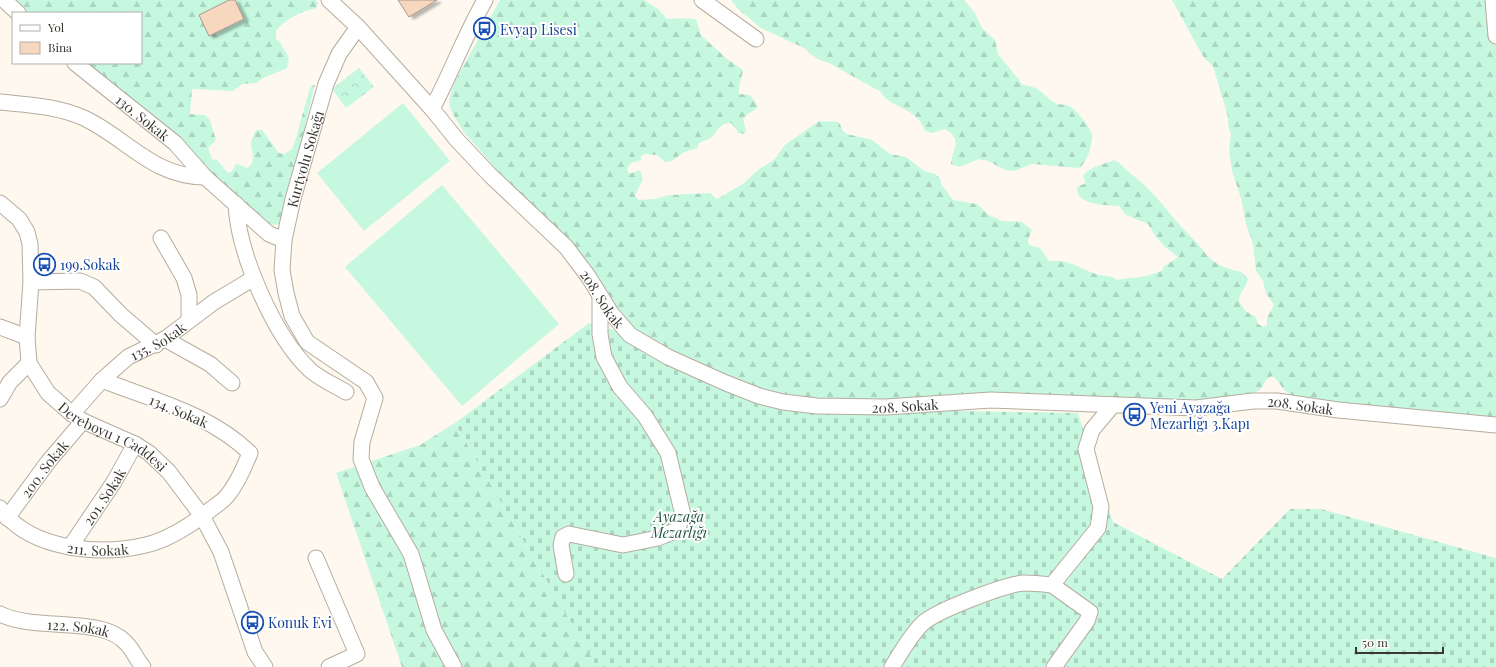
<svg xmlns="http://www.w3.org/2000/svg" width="1496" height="667" font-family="'Playfair Display',serif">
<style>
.forest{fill:url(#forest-firs)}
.cemetery{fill:url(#cemetery-stones)}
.park{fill:url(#park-crowns)}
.garden{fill:#c6f8df}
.building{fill:#f7d7be;stroke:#a7988d;filter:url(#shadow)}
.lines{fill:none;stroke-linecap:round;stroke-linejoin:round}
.minor-casing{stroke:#b6ac9e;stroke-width:17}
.minor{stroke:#fff;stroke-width:15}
.labels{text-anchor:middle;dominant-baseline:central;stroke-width:4;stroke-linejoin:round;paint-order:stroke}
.transit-label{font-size:14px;fill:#164399;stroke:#fff;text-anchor:start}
.street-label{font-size:14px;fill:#3b3731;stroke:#fff}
.park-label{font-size:14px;font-style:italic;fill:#20543f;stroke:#fff}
</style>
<defs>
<pattern id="forest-firs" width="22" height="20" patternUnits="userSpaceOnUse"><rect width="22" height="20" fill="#c6f8df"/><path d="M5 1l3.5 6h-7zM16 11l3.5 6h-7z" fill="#abd5c0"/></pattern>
<pattern id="cemetery-stones" width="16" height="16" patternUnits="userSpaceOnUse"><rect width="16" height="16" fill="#c6f8df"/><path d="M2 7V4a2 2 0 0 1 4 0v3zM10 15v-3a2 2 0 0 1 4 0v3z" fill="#abd5c0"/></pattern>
<pattern id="park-crowns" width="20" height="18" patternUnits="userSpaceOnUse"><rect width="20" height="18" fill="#c6f8df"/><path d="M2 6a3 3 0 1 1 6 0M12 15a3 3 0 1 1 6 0" fill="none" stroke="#abd5c0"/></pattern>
<filter id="shadow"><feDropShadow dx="4.5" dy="2.5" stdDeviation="1" flood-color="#0004"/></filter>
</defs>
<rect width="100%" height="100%" fill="#fef8ef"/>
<!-- forest -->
<path class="forest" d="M12,0H316L318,4L316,8C300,12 285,19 276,31V39L280,42L289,58L287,68L263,78L257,83L242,84L233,91L192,89L190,114L205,115L210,120L216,140L208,148L212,159L217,160L228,173L232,171L236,164L248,168C257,160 251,153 251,143C252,139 254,134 256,130H262L279,153L284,154L293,148L310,88L315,84L283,220L279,224L274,225L269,223L238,200L84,63H141V13H27Z
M500,0H644L658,9L667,19C678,18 686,18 696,19L701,35L727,59L743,70C742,79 738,84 739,94L750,95L758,106C754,112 747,113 743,119L746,131L744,134L739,133L731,123C720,123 719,129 712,137C709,140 702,141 698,144V148L684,152L672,161L665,162L657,155L645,154L641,156V160L631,163L627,168L629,174L640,170L643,179L635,196L639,200L655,199L669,195L710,193L717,199L743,184L759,169L774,160L785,145L819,121L839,122L843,131L847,134L872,140L890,154L906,157L924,171L935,174L940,178L941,184L953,200L977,204L989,215L1002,221L1022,222L1032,230L1028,240L1029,245L1040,248L1049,261C1069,259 1079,268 1096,274C1103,277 1110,274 1117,280C1133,277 1148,278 1163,270V267L1178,257L1165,247L1156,237L1148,224L1126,215L1119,206C1106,205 1075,205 1077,187L1086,183L1083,176C1089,167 1104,164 1114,160C1123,164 1127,172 1135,177C1158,195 1172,219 1193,239C1202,247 1206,257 1216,263C1225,268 1233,270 1242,272L1248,279C1247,287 1239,292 1239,301C1241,304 1244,310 1247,312C1255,317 1255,313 1258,324L1263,327L1267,325V318L1274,305L1266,293L1263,281L1256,271L1253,244L1246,224L1241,198L1232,171L1229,151L1231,134L1228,125V117L1213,66L1204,58L1172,0H1496V417C1439,412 1380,411 1323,402C1312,400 1298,399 1288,393C1281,388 1279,380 1272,376L1266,380L1261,389L1252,394L1223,399L1162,403L1113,397L992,394L902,400L816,399L784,395L761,389L728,377L647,340L624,321L570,243L496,169L463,131L451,111L449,100L455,81Z
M731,0H964L975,13L982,28L995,40L998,54L1023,85C1042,87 1041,94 1055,103C1059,105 1062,104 1067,105C1074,107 1089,125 1091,132C1093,138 1091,144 1090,150C1088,156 1084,165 1079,168L1032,164L1014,171L1005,170L988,161L979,159L959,167L951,164C952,147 964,141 945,129L932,133L925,131C916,105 889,109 881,92L829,63L820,60L810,54L806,49L761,28L738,9Z
M455,423L597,667H402L336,473L420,445Z"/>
<!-- cemetery -->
<path class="cemetery" d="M589,323L614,330L686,374L775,408L1078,413L1113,522L1222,579L1290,509H1321L1496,558V667H597L455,423Z"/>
<!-- park -->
<path class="park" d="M359,68L374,87L346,108L332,89Z"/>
<!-- garden -->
<path class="garden" d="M403,103L450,161L364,231L317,173Z
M442,185L559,324L462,406L345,267Z"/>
<!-- building -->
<path class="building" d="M229,0H235L244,19L209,36L199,15Z
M398,0H437L409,17Z"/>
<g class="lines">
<defs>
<g id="minor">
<path d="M4,0L18,13"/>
<path id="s1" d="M329,0L358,27L432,109L457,140L490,175L566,247L588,276L611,313L630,335L668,357L726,383L759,396L783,402L817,406L886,407L991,400L1196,408L1253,401H1277L1338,410L1496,425"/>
<path d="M702,0L756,39"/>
<path d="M1493,0L1496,36"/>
<path id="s2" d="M75,63L175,143L205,177L269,234L284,240L293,199L326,84L339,54L358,27"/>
<path d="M0,102C29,105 57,106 84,118C128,139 153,177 205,177"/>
<path d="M432,109C451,73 465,35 485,0"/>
<path id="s3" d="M0,203L19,219L27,232L30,244L31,282L27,337L29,363L48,393L72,414L83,421L135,444L149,453L169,472L202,516L221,552L255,652L265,667"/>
<path d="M236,204C238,253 274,336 310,370C320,379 334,385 346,392"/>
<path d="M161,238L184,278L189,295V319"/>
<path d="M284,240L282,270L286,293L292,316L307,342L366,382L375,398L362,442L361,459L372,487L411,554L434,630L454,667"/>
<path d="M31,282L80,281L94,287L121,315L156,345"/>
<path d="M0,327L27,337"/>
<path d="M165,339L210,364L232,383"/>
<path d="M0,399L10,382L29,363"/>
<path id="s4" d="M72,414L102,380L128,357L165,339L214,302L254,278"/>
<path id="s5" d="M0,508C30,550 99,556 146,545C170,539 191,525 210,510C215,506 222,502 227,496C237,484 244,468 250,453C210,414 153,400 102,380"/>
<path id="s6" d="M7,518L48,462L83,421"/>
<path id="s7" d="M70,547L114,482L135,444"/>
<path d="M316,558L357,654L329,667"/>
<path d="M566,574L561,545L563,537L569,534L623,545L658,538L677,530L683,515L668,453L645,416L620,387L604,357L600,334V297"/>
<path id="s8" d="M0,614C36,632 103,615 127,644C133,650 137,660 143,667"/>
<path d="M892,667C901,652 910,636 922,624C935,611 1006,584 1024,583C1033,583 1043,584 1052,585"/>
<path d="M1054,667L1087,621L1090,612L1052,585L1098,528L1101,507L1086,449L1092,430L1113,405"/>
</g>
</defs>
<!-- minor casing -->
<use href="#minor" class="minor-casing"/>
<!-- minor -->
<use href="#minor" class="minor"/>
</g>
<!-- icons -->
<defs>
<symbol id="bus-ring" viewBox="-11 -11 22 22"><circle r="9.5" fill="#fff" stroke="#1a4fb4" stroke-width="1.5"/><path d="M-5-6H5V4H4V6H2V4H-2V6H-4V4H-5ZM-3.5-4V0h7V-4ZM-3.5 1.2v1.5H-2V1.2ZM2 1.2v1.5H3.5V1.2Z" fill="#1a4fb4"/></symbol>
</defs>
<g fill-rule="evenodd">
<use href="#bus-ring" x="472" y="16" width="25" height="25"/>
<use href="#bus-ring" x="32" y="252" width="25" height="25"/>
<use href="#bus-ring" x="1122" y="402" width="25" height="25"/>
<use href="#bus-ring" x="240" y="610" width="25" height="25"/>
</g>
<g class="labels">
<!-- transit labels -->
<g class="transit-label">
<text x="500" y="29">Evyap Lisesi</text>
<text x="60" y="264">199.Sokak</text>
<text x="1150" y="407">Yeni Ayazağa<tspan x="1150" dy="16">Mezarlığı 3.Kapı</tspan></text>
<text x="268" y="622">Konuk Evi</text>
</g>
<!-- street labels -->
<g class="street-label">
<text stroke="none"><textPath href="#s2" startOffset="87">130. Sokak</textPath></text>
<text stroke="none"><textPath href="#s2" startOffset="359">Kurtyolu Sokağı</textPath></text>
<text stroke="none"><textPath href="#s1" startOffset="406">208. Sokak</textPath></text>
<text stroke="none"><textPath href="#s4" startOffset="114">135. Sokak</textPath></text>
<text stroke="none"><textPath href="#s1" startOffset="742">208. Sokak</textPath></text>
<text stroke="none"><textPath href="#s1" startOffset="1138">208. Sokak</textPath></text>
<text transform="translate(179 411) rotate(23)">134. Sokak</text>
<text stroke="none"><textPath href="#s3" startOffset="286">Dereboyu 1 Caddesi</textPath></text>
<text stroke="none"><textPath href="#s6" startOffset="62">200. Sokak</textPath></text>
<text stroke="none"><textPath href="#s7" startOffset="61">201. Sokak</textPath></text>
<text stroke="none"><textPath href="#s5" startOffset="110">211. Sokak</textPath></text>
<text stroke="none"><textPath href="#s8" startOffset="80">122. Sokak</textPath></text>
</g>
<!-- park labels -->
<g class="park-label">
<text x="679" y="516">Ayazağa<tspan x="679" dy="16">Mezarlığı</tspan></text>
</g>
</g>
<!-- legend -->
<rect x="12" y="12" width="130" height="52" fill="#ffffff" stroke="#b1afad"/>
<rect x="20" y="25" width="20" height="6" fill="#ffffff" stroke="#b1afad"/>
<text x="48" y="32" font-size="12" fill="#3b3731">Yol</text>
<rect x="20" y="42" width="20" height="12" fill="#f7d7be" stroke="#b1afad"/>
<text x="48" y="52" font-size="12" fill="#3b3731">Bina</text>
<!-- scale -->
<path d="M1356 647v6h87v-6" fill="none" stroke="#3b3731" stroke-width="2"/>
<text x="1362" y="647" font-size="12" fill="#3b3731" stroke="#ffffff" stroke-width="3" paint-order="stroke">50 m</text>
</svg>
